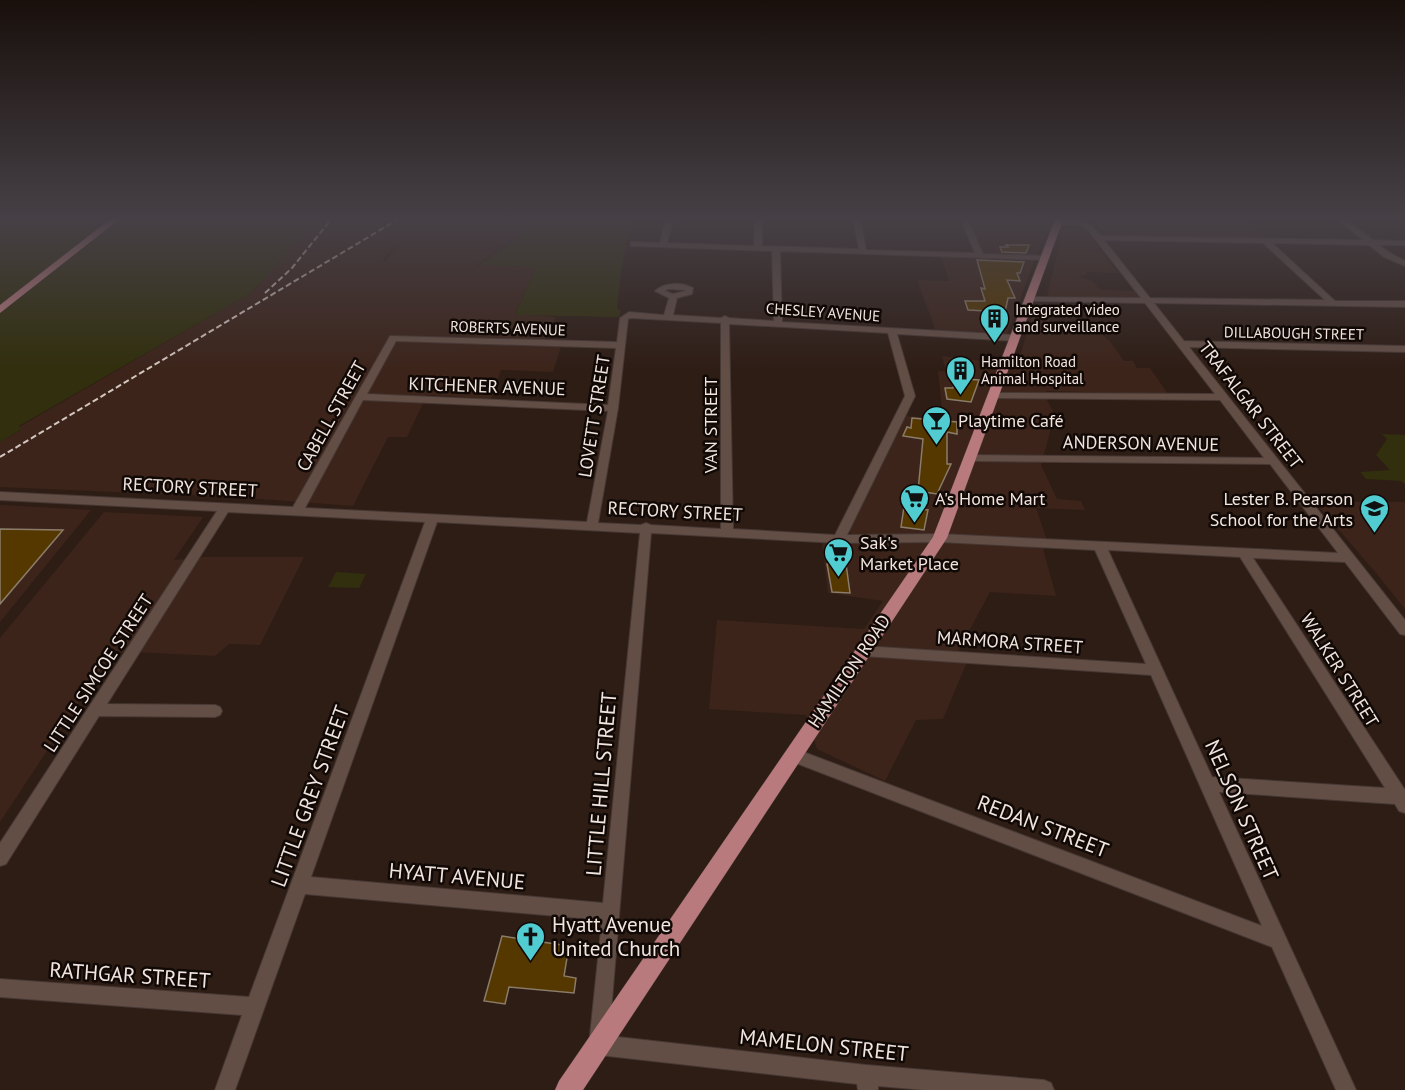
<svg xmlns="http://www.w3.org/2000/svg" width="1405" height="1090" font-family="'PT Sans',sans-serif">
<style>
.built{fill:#3c241a}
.green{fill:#312f0d}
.building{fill:#553700;stroke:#8a7c6a;stroke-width:1.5}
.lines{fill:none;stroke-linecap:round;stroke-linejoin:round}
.minor-casing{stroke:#463834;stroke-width:2}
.major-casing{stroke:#463834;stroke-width:1}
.minor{fill:#634e46;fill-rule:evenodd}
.major{fill:#b87a7d;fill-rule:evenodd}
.rail{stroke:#d3c6c0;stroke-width:2;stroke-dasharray:6 3;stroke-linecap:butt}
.labels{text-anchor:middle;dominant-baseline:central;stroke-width:5;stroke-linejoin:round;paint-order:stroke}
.far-poi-label{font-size:15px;fill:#f2e5e0;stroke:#110906;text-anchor:start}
.far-street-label{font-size:15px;fill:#f2e5e0;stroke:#110906}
.street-label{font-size:18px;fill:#f2e5e0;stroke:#110906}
.poi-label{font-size:18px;fill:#f2e5e0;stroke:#110906;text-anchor:start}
.near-street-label{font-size:21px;fill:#f2e5e0;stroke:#110906}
.near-poi-label{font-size:21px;fill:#f2e5e0;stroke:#110906;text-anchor:start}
</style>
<rect width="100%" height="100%" fill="#2e1d15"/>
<!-- built -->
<path class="built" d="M320,217H444L400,243L385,256L383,261L385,262L398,246L446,217H542L477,265L536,267L515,314L556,317L542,346H561L553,372L501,370L491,399L427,395L407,437H388L353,506L233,497L0,487V442L21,430L19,427L251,293Z
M1010,217H1051L1007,334L936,331L917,280L949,281L941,256L985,258L970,220L1009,221Z
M1091,217H1243L1267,239L1106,236Z
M1064,228L1084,229L1118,273L1086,272L1087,275L1078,276L1093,281L1100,290L1135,291L1139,298L1047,296Z
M1032,317L1096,330L1110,341L1124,361H1133L1137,368H1150L1168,394L1046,391L1047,400L1058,421H1053L1041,465L1057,499L1081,501L1085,510L1036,508L1047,540L1043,549L1056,596L990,592L959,650L967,662L943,719L916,720L885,781L817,749L806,715L709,709L717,620L864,629L883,601L828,593L822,543L852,545L850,528L906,416L943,419L938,371H946L942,356L1017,365Z
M1315,502H1405V609L1376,573Z
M0,505L91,510L0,622Z
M104,512L203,517L174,560L205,557H304L260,645L229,644L215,656L113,651L0,822V638Z"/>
<!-- green -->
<path class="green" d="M0,217H320L251,293L19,426L22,429L0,442Z
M545,217H632L621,270L617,308L621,311L619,317L515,315L536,267L479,265Z
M1382,434L1405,435V484L1401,481L1366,479L1360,472L1390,470L1376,455L1387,439Z
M336,572L366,574L359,588L328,587Z"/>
<!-- building -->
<path class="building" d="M1006,245H1029L1026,253L1002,252L1000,247H1008Z
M977,260L1024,262L1020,273H1017L1020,281L1007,280L1015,298H1008L1005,312L968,310L965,301H985L981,288L985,289Z
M964,379L979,380L971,402L947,399L945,388H953L955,381L966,383Z
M912,418L957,422V434L947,432V464H951L937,494L918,491L923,439L903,436L907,427L911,428Z
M904,507L928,510L924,530L901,527Z
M0,529L63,530L0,604Z
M827,564H846L850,593L832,592Z
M502,936L569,946L564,976L576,978L574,993L509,987L505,1004L484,1001Z"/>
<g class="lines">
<defs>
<path id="minor" d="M666,217H674L667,243L754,246L755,217H762V246L859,249L853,217H860L866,250L975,253L960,217H967L983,254L1045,256L1049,258L1045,260L780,251L782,322L1015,335L1019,338L1015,341L897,334L915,396L847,535L940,534L1338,553L1270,464L971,461L966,458L971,455L1264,458L1220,400L992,398L990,396L995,393L1215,394L1145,303L1026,301L1025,299L1029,297L1141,298L1087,229L1081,225L1055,224V220C1076,218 1088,219 1101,236L1363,240L1334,217H1342L1373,240L1405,241V245H1379L1390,253L1405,261V266L1384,257L1369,245L1272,243L1335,301H1405V307L1154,303L1184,341L1405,346V352L1189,347L1405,620V635L1400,634L1345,562L1253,558L1405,790V813L1399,811L1395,804L1219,792L1356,1090H1336L1272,947L788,760L785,755L788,750L793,748L1262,926L1151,675L863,656L858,655L856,651L858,647L863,646L1146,664L1095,550L940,542L839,543L651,533L609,1036L866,1065L1044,1080L1051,1083L1054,1090H925L878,1086V1090H858L857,1084L599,1055L592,1052L589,1045L602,920L305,894L235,1090H215L242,1015L0,997V979L249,997L425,522L228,512L107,704L215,705L220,707L222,711L220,715L215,717L99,716L6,864L0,866V843L217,511L0,500V492L293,507L390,336L617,342L620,318L629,312L664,315L669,298L655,291C664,282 682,282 693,288L692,294L677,298L673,315L721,318L725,316L729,318L774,321L772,251L631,246V242H634L660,243ZM1104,240L1263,243L1325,300L1150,298ZM668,289L685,290V291L673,294L665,291ZM631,318L721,323V529L651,525L646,523L641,525L598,523L618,408L628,319ZM729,324L888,333L905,396L835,535L733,529ZM396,341L616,348L608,405L367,394ZM363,400L608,411L587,522L305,508ZM437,522L640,533L603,903L311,877ZM1108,550L1240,557L1385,788L1212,777Z"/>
<path id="major" d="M113,217H122L0,313V305Z
M1056,217H1064L947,538L583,1090H555L559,1081L933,537Z"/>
</defs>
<!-- minor casing -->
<use href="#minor" class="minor-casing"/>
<!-- major casing -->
<use href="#major" class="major-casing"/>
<!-- minor -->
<use href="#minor" class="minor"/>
<!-- major -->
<use href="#major" class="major"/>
<!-- rail -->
<path class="rail" d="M265,293L292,268L333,217
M0,457L402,217"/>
</g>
<!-- sky -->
<linearGradient id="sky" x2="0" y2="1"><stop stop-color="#19100c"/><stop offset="0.59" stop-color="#464046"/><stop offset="1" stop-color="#464046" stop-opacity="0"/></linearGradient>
<rect width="1405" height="370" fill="url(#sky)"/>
<!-- icons -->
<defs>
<symbol id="building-pin" viewBox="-11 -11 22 30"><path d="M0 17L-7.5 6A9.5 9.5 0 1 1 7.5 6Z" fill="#51ccd1" stroke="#110906"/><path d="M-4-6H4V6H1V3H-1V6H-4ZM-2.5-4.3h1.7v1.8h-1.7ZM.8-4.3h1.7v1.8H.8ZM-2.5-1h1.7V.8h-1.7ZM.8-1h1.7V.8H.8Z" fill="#111"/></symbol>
<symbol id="bar-pin" viewBox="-11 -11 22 30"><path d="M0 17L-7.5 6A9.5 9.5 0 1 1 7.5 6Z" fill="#51ccd1" stroke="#110906"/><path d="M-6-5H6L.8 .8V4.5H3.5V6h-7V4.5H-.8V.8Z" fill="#111"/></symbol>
<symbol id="supermarket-pin" viewBox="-11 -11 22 30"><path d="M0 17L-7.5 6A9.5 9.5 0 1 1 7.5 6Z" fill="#51ccd1" stroke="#110906"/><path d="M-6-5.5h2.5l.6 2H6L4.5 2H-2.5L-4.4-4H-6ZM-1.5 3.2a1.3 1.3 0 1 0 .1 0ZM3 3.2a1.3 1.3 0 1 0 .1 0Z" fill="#111"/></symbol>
<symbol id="school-pin" viewBox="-11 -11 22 30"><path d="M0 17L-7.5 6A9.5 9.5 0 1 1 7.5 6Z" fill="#51ccd1" stroke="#110906"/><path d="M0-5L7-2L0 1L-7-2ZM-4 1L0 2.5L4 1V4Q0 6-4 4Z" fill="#111"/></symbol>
<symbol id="church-pin" viewBox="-11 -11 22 30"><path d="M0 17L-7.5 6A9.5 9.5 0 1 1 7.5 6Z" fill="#51ccd1" stroke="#110906"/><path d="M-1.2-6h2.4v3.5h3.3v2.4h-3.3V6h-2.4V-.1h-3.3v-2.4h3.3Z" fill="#111"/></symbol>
</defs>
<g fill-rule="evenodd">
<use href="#building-pin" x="978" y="302" width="33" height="45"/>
<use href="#building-pin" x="944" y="354" width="33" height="45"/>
<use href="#bar-pin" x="920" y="404" width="33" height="45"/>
<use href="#supermarket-pin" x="898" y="482" width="33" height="45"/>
<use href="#school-pin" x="1358" y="492" width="33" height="45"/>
<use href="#supermarket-pin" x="822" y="536" width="33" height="45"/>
<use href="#church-pin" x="514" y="920" width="33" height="45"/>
</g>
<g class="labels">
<!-- far-poi labels -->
<g class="far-poi-label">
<text x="1015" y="309">Integrated video<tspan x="1015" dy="17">and surveillance</tspan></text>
<text x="981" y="361">Hamilton Road<tspan x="981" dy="17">Animal Hospital</tspan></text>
</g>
<!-- far-street labels -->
<g class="far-street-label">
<text transform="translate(823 312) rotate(4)">CHESLEY AVENUE</text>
<text transform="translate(508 328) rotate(2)">ROBERTS AVENUE</text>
<text transform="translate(1294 333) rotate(1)">DILLABOUGH STREET</text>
</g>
<!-- street labels -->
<g class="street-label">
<text transform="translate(487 386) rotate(2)">KITCHENER AVENUE</text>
<text transform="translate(1251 405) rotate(52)">TRAFALGAR STREET</text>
<text transform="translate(331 416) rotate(-61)">CABELL STREET</text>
<text transform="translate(594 416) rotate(-81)">LOVETT STREET</text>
<text transform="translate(710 425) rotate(-90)">VAN STREET</text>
<text transform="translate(1141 443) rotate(1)">ANDERSON AVENUE</text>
<text transform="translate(190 487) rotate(3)">RECTORY STREET</text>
<text transform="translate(675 511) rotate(3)">RECTORY STREET</text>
<text transform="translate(1010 642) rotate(4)">MARMORA STREET</text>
<text transform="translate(1340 670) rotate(58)">WALKER STREET</text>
<text transform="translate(849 671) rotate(-56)">HAMILTON ROAD</text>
<text transform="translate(98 673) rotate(-57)">LITTLE SIMCOE STREET</text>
</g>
<!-- poi labels -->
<g class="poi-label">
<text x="958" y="420">Playtime Café</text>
<text x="935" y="498">A's Home Mart</text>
<text x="1353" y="498" text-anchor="end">Lester B. Pearson<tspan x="1353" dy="21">School for the Arts</tspan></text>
<text x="860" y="542">Sak's<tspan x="860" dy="21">Market Place</tspan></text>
</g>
<!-- near-street labels -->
<g class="near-street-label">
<text transform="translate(601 784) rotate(-85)">LITTLE HILL STREET</text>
<text transform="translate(310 796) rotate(-70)">LITTLE GREY STREET</text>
<text transform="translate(1242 810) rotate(66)">NELSON STREET</text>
<text transform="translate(1043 826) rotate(21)">REDAN STREET</text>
<text transform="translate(457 876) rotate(5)">HYATT AVENUE</text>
<text transform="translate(130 975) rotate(4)">RATHGAR STREET</text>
<text transform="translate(824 1045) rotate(6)">MAMELON STREET</text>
</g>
<!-- near-poi labels -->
<g class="near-poi-label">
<text x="552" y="924">Hyatt Avenue<tspan x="552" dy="24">United Church</tspan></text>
</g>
</g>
</svg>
